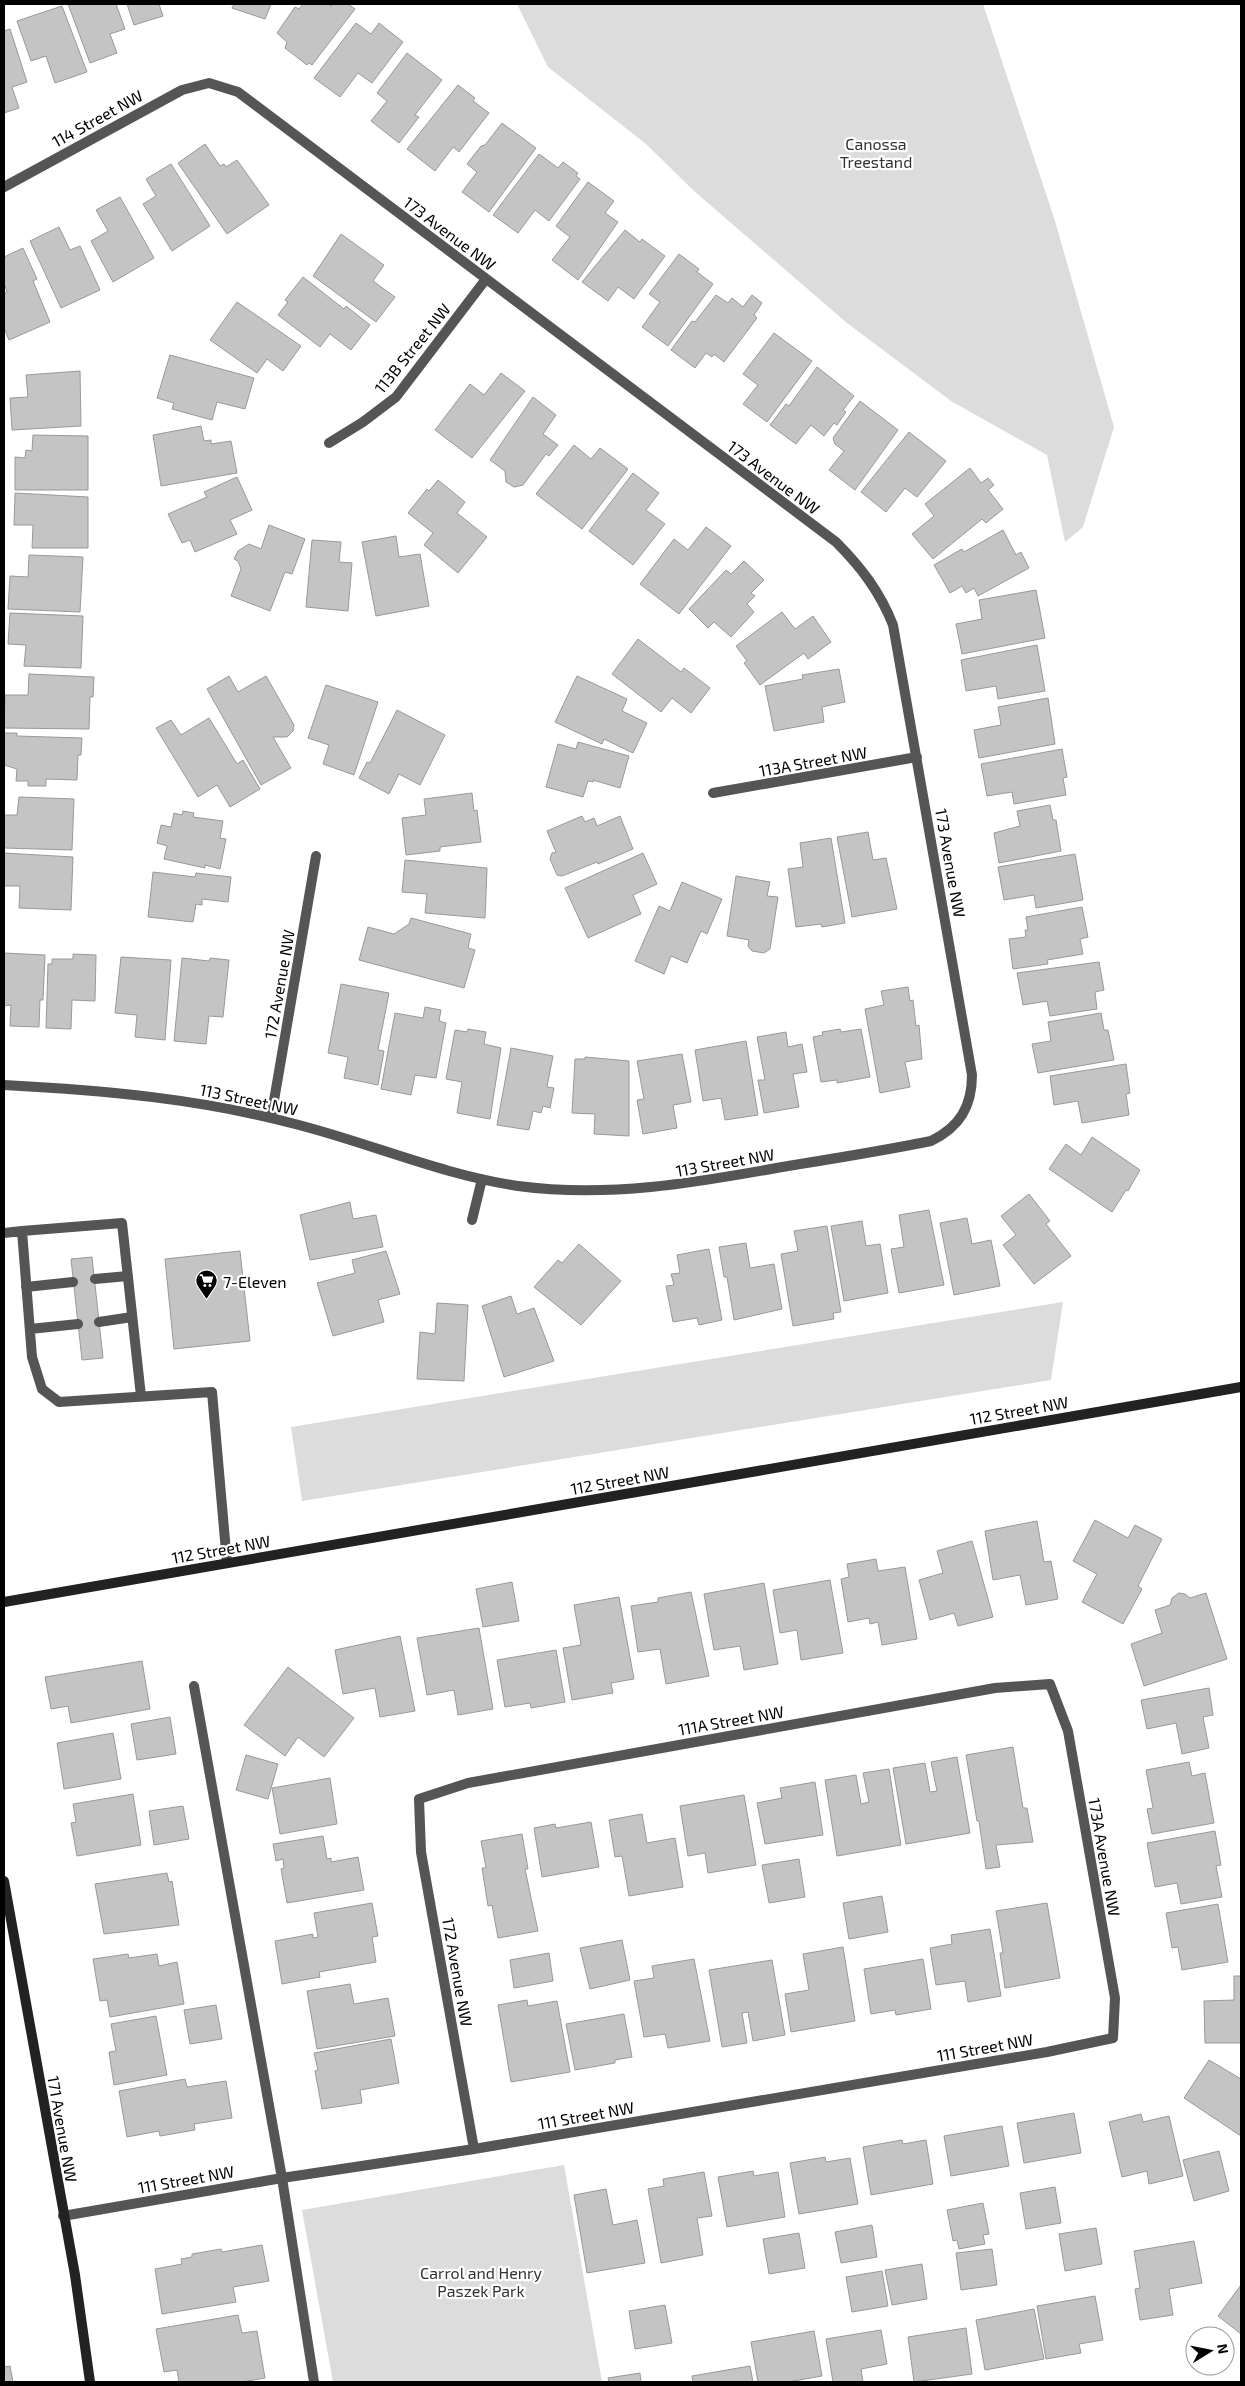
<svg xmlns="http://www.w3.org/2000/svg" width="1245" height="2386" font-family="'Exo 2',sans-serif">
<style>
.green{fill:#dcdcdc}
.building{fill:#c4c4c4;stroke:#999}
.lines{fill:none;stroke-linecap:round;stroke-linejoin:round}
.lane{stroke:#555;stroke-width:10}
.street{stroke:#555;stroke-width:10}
.secondary{stroke:#222;stroke-width:10}
.labels{text-anchor:middle;dominant-baseline:central;stroke-width:4.5;stroke-linejoin:round;paint-order:stroke}
.street-label{font-size:16px;fill:#000;stroke:#fff}
.park-label{font-size:16px;fill:#333;stroke:#fff}
.poi-label{font-size:16px;fill:#000;stroke:#fff;text-anchor:start}
</style>
<rect width="100%" height="100%" fill="#fff"/>
<!-- green -->
<path class="green" d="M517,4H983L1055,221L1114,427L1083,527L1065,542L1047,455L951,401L847,323L694,191L646,144L548,67Z
M1063,1302L1051,1380L302,1501L291,1427Z
M564,2165L602,2382H333L302,2210Z"/>
<!-- building -->
<path class="building" d="M68,4H116L125,29L110,34L117,53L90,63Z
M127,4H159L163,16L134,25Z
M234,4H271L265,19L232,8Z
M303,4H328L331,6L333,4H348L355,9L312,65L309,63L307,65L285,48L287,42L277,33L295,7L299,9Z
M62,6L87,72L55,83L46,56L31,61L17,21Z
M356,23L371,34L379,23L403,42L372,83L358,73L340,97L314,78Z
M10,29L27,82L12,87L19,108L4,113V31Z
M407,53L442,80L415,115L419,117L399,143L371,121L387,101L377,93Z
M458,85L475,98L473,101L489,113L459,152L453,147L435,171L407,149Z
M502,123L536,148L489,212L462,192L477,172L467,164L481,146L485,145Z
M205,144L220,166L224,164L226,167L237,160L269,205L227,234L178,163Z
M539,154L558,168L563,162L578,173L576,176L580,179L549,221L535,210L518,233L493,215Z
M171,164L210,226L172,251L143,204L156,196L146,179Z
M588,182L614,201L605,213L618,222L578,280L552,260L570,237L556,226Z
M120,197L154,258L113,282L91,241L108,231L96,210Z
M59,227L70,250L80,246L100,290L61,308L30,241Z
M625,230L640,242L642,239L665,256L634,299L618,287L608,301L582,282Z
M341,234L384,265L373,281L395,297L376,322L313,276Z
M23,248L37,279L33,281L50,322L9,340L4,328V294L7,292L4,283V257Z
M679,254L699,269L697,272L713,284L668,346L642,327L660,302L649,294Z
M303,277L344,309L346,306L370,325L351,350L330,334L320,347L278,315L288,302L285,300Z
M716,295L728,303L732,298L743,307L752,295L762,303L754,315L757,318L724,362L714,354L712,357L706,353L695,368L671,350L692,321L695,322Z
M237,302L301,346L283,371L267,359L257,373L210,340Z
M774,333L812,361L767,422L743,404L758,385L743,374Z
M170,355L254,378L245,409L217,402L212,420L172,409L174,403L157,398Z
M817,367L854,396L843,410L846,412L837,425L834,423L824,436L811,425L796,444L770,425L786,404L789,406Z
M80,371L81,426L12,430L10,398L28,397L26,375Z
M501,373L525,391L472,458L435,430L470,384L484,395Z
M533,397L556,415L543,434L558,445L549,456L546,454L523,485L514,487L506,482L505,471L490,460Z
M860,401L898,430L855,490L829,470L844,451L835,444L833,438Z
M201,426L204,441L211,440V444L231,441L237,473L161,486L153,435Z
M909,432L946,461L917,497L905,488L886,512L861,492Z
M33,435L88,436V490H15V457L25,458L26,450L32,451Z
M574,445L591,459L600,448L628,469L582,529L536,494Z
M970,468L981,483L988,478L994,485L988,490L1003,509L986,523L982,519L933,559L912,534L934,516L925,504Z
M633,473L659,493L646,510L665,524L633,565L589,531Z
M237,477L252,510L230,520L237,534L195,552L190,540L182,543L168,514L207,497L204,492Z
M438,480L465,502L457,513L487,537L458,573L424,545L433,533L408,513L427,489L429,491Z
M15,493L88,497V548H32L33,525H14Z
M269,525L305,539L292,574L285,572L270,611L231,596L241,569L238,561L234,559L238,551L249,544L261,549Z
M706,527L731,546L679,614L640,584L674,539L688,550Z
M1003,530L1016,555L1021,552L1029,568L978,596L974,588L966,593L962,586L950,593L934,565L962,549L964,552Z
M396,536L399,557L420,554L429,606L376,616L362,542Z
M312,540L341,542L339,562L352,563L348,611L306,607Z
M29,555L83,557L80,612L8,609L10,576L28,577Z
M744,561L764,580L751,593L755,596L747,604L754,612L731,637L714,622L708,628L689,609L726,570L731,574Z
M1036,590L1045,638L962,654L956,624L982,619L979,600Z
M782,612L795,629L813,616L831,642L808,659L804,653L760,685L744,663L747,661L736,646Z
M10,613L83,616L81,668L24,666L26,645L8,644Z
M638,639L681,672L684,668L710,688L691,713L672,698L661,712L612,674Z
M1037,645L1045,691L998,699L996,686L966,691L961,660Z
M839,669L845,702L822,707L824,722L774,731L765,686L803,679L802,675Z
M29,674L94,677L93,697H90L89,729L4,728L5,695H28Z
M229,676L238,692L266,676L294,725L293,731L287,737H273L291,768L261,785L207,689Z
M577,676L627,699L622,711L647,723L633,753L604,739L602,744L555,722Z
M326,685L378,702L354,775L323,764L329,745L308,738Z
M1048,698L1055,744L979,758L974,730L1001,725L998,707Z
M397,710L445,735L420,785L399,774L389,794L359,778L367,762L370,763Z
M209,718L237,764L243,760L260,789L230,807L217,785L198,797L156,728L171,720L181,735Z
M4,733H17V736L82,738L81,755H78L77,780L46,779V786H28V781H16L17,769L4,765Z
M578,742L629,756L620,788L593,780V782L588,781L583,797L546,787L558,744L576,749Z
M1062,749L1067,777L1063,778L1066,795L1014,804L1012,792L987,796L981,764Z
M472,793L474,811L477,810L481,842L440,847V851L406,855L402,818L426,815L424,799Z
M19,797L74,799L72,850L4,848V815H17Z
M1050,805L1053,820H1056L1061,851L999,863L994,833L1020,826L1017,811Z
M183,811L194,813L193,817L223,821L220,838L226,839L220,869L205,865V868L164,859L167,846L157,843L161,825L171,827L174,813L182,815Z
M582,816L585,822L594,818L597,826L620,816L633,849L598,864L597,862L562,876L557,875L550,859L552,853L556,852L547,831Z
M868,832L873,860L886,858L897,909L852,917L837,837Z
M831,838L845,923L822,927L821,924L796,927L788,869L803,867L800,843Z
M4,853L73,857L71,910L19,908L20,886H4Z
M643,853L657,884L633,895L641,914L588,938L565,888Z
M1075,854L1083,900L1036,908L1034,895L1004,900L998,867Z
M405,860L487,868L485,918L425,913L427,894L402,892Z
M153,872L195,877L196,873L231,877L228,902L202,899V905L196,904L193,922L148,917Z
M736,876L770,882L767,896L778,897L770,949L764,953L752,951L748,946L749,940L727,936Z
M682,882L722,899L707,934L701,931L687,963L671,956L664,974L635,961L659,906L670,911Z
M1082,907L1088,937L1080,939L1083,954L1047,960L1048,964L1013,969L1009,939L1026,937L1025,930H1028L1026,917Z
M411,918L471,934L468,948L475,950L464,988L359,960L368,927L394,934L409,924Z
M4,953L45,955L43,1000H40L39,1027L10,1026L11,1005L4,1006Z
M73,954L96,955L95,1001L72,1000L71,1029L46,1028L48,964H52V959H73Z
M121,957L171,960L165,1040L135,1037L137,1015L115,1013Z
M182,958L209,961L210,958L229,960L223,1017L209,1016L206,1044L174,1041Z
M1099,962L1104,990L1095,992L1097,1009L1050,1016L1047,1001L1023,1005L1017,973Z
M341,984L389,993L378,1050L384,1051L378,1085L344,1078L348,1057L328,1053Z
M908,987L910,1001L913,1000L916,1026L919,1025L922,1059L905,1062L910,1087L880,1093L865,1009L884,1005L881,991Z
M425,1007L441,1010L439,1021L446,1023L436,1078L415,1075L411,1095L381,1089L395,1013L423,1018Z
M1101,1013L1104,1030H1108L1114,1060L1038,1073L1032,1044L1051,1041L1048,1022Z
M468,1029L486,1032L484,1044L501,1048L490,1119L457,1113L462,1082L446,1079L455,1030L467,1032Z
M840,1029L841,1032L861,1029L870,1077L837,1083V1080L821,1082L813,1037L823,1035L822,1032Z
M786,1032L788,1047L802,1044L807,1072L793,1074L799,1107L764,1113L758,1080H765L757,1037Z
M746,1041L758,1115L725,1120L721,1098L703,1101L695,1050Z
M511,1048L553,1056L547,1087L554,1088L550,1108L543,1106L541,1113L533,1111L529,1130L497,1125Z
M682,1054L691,1102L673,1105L677,1128L643,1134L637,1100L644,1099L637,1061Z
M585,1057L629,1061V1136L594,1134L595,1114L572,1113L575,1059H585Z
M1126,1064L1130,1093L1126,1094L1129,1115L1082,1123L1078,1101L1054,1105L1050,1076Z
M1092,1137L1140,1170L1128,1191L1126,1190L1112,1212L1049,1169L1066,1144L1081,1155Z
M1029,1194L1050,1221L1046,1224L1071,1256L1034,1284L1003,1245L1016,1235L1001,1216Z
M350,1202L353,1219L376,1215L383,1247L310,1260L300,1215Z
M929,1210L944,1285L899,1293L891,1249L904,1247L899,1215Z
M967,1218L972,1244L991,1240L1000,1286L954,1295L940,1223Z
M862,1221L866,1246L880,1244L888,1293L844,1301L831,1226Z
M827,1226L841,1312L833,1313L834,1319L793,1326L781,1254L798,1251L794,1231Z
M746,1243L750,1268L774,1264L782,1309L734,1320L727,1277H724L719,1247Z
M579,1244L621,1281L581,1325L534,1287L558,1260L562,1263Z
M709,1249L722,1320L699,1325L697,1318L673,1322L666,1286L674,1285L671,1274L680,1273L677,1255Z
M240,1251L250,1341L174,1349L165,1259Z
M386,1251L400,1294L378,1300L384,1322L333,1336L317,1283L355,1273L352,1260Z
M92,1257L103,1358L82,1360L71,1259Z
M511,1296L517,1314L534,1308L554,1361L504,1377L482,1306Z
M437,1303L468,1305L464,1381L417,1379L420,1332L435,1334Z
M1095,1520L1128,1538L1135,1525L1162,1539L1138,1586L1142,1589L1123,1624L1082,1602L1097,1574L1073,1561Z
M1037,1521L1044,1562L1051,1561L1058,1599L1026,1605L1020,1575L993,1580L985,1531Z
M972,1541L993,1617L958,1626L954,1613L930,1620L919,1580L943,1573L937,1551Z
M876,1559L878,1571L905,1567L917,1639L882,1645L878,1622L870,1624L869,1618L848,1622L841,1579L849,1577L847,1564Z
M830,1580L843,1653L801,1660L797,1630L780,1633L773,1590Z
M512,1582L519,1621L483,1627L476,1589Z
M764,1583L778,1664L744,1670L740,1646L714,1650L704,1594Z
M691,1592L709,1676L666,1684L660,1649L638,1652L631,1606L658,1602V1598Z
M1179,1593L1185,1594L1190,1598L1206,1593L1227,1659L1144,1686L1131,1644L1162,1633L1155,1610L1170,1605L1172,1598Z
M619,1597L634,1679L611,1683L613,1693L572,1700L563,1648L581,1645L574,1605Z
M479,1628L493,1709L458,1715L454,1690L427,1695L417,1638Z
M400,1636L415,1711L380,1717L375,1688L343,1694L335,1650Z
M556,1650L565,1702L531,1708L530,1703L505,1707L497,1660Z
M142,1661L150,1709L71,1723L68,1706L51,1709L45,1677Z
M288,1667L354,1718L324,1757L298,1737L285,1756L244,1725Z
M1209,1688L1213,1715L1203,1717L1209,1748L1182,1754L1176,1723L1147,1729L1141,1700Z
M170,1717L176,1754L137,1760L131,1724Z
M113,1733L121,1779L64,1789L57,1743Z
M1013,1747L1023,1808H1027L1033,1842L996,1845L1000,1867L986,1869L979,1821H977L966,1755Z
M246,1755L278,1764L268,1799L236,1790Z
M957,1757L970,1833L906,1844L893,1768L925,1763L930,1792L937,1791L931,1762Z
M1189,1762L1192,1776L1205,1773L1214,1823L1152,1834L1147,1809L1153,1808L1146,1770Z
M889,1769L901,1845L837,1856L825,1780L856,1775L861,1804L869,1802L863,1773Z
M330,1778L337,1824L280,1834L272,1788Z
M815,1782L823,1835L765,1844L757,1803L782,1798L780,1788Z
M133,1794L141,1845L77,1856L71,1823L76,1822L73,1804Z
M744,1795L756,1865L708,1873L705,1853L688,1856L680,1806Z
M183,1806L189,1839L154,1845L149,1811Z
M642,1814L647,1843L675,1838L683,1887L629,1896L622,1856L615,1857L609,1820Z
M591,1822L599,1867L542,1877L534,1828L555,1824L556,1828Z
M1215,1831L1221,1865L1216,1866L1222,1897L1181,1904L1177,1883L1155,1887L1147,1843Z
M522,1834L528,1869H525L538,1931L498,1938L492,1905L488,1906L482,1868H486L481,1841Z
M323,1836L327,1859L331,1858V1862L358,1857L364,1890L287,1903L281,1869L284,1868L283,1859L276,1861L273,1844Z
M799,1859L805,1897L769,1903L762,1865Z
M167,1873L169,1882L172,1881L179,1925L104,1934L95,1884Z
M882,1896L888,1932L849,1939L843,1903Z
M372,1903L378,1936L372,1937L376,1962L319,1972L320,1977L282,1984L275,1941L313,1934V1938L318,1937L314,1913Z
M1047,1903L1060,1978L1005,1988L1000,1953H1003L996,1911Z
M1218,1904L1228,1962L1182,1970L1178,1947L1172,1948L1166,1913Z
M990,1929L1001,1996L968,2002L965,1981L936,1985L930,1948L952,1944L951,1935Z
M622,1940L630,1980L590,1989L580,1948Z
M843,1947L855,2021L791,2032L785,1994L809,1990L803,1954Z
M549,1953L553,1981L514,1988L510,1960Z
M128,1954L129,1958L157,1954L159,1966L177,1962L184,2004L110,2017L107,2000L100,2001L93,1959Z
M694,1959L710,2041L668,2048L665,2034L644,2037L634,1981L654,1978L652,1966Z
M923,1959L931,2009L896,2015L895,2010L871,2014L864,1969Z
M772,1960L785,2035L753,2041L748,2012L742,2013L747,2043L722,2047L709,1970Z
M1234,1976H1241V2043H1205L1204,2001L1234,2000Z
M350,1984L354,2004L388,1998L395,2036L317,2049L307,1991Z
M527,2000L528,2006L557,2001L570,2072L511,2082L498,2005Z
M216,2005L222,2039L190,2044L184,2010Z
M624,2014L632,2057L615,2060V2063L575,2070L566,2024Z
M156,2016L167,2075L114,2085L109,2052L116,2051L111,2024Z
M391,2039L399,2083L360,2090L362,2103L322,2109L315,2071L318,2070L314,2053Z
M1209,2060L1241,2079V2136L1184,2098Z
M185,2079L187,2087L226,2081L232,2118L194,2124L195,2130L160,2136L159,2131L127,2137L119,2091Z
M1074,2113L1081,2153L1024,2163L1017,2123Z
M1141,2114L1143,2122L1169,2116L1183,2176L1149,2184L1147,2171L1122,2177L1109,2122Z
M1002,2126L1009,2166L951,2176L944,2136Z
M902,2140L903,2144L926,2140L933,2184L871,2195L863,2147Z
M1219,2151L1229,2191L1194,2201L1183,2160Z
M825,2157L826,2162L850,2158L858,2204L799,2214L790,2163Z
M753,2171L754,2176L778,2172L785,2217L727,2227L718,2177Z
M704,2172L712,2216L697,2218L703,2255L661,2263L648,2189L664,2186L663,2179Z
M1055,2187L1061,2223L1026,2229L1020,2193Z
M606,2189L613,2225L637,2220L645,2263L587,2273L574,2195Z
M983,2203L989,2234L983,2235L985,2244L959,2249L957,2240L953,2241L947,2210Z
M872,2225L877,2257L841,2263L835,2232Z
M1096,2228L1102,2264L1065,2271L1059,2234Z
M799,2233L805,2268L769,2274L763,2239Z
M1194,2241L1202,2283L1169,2289L1173,2315L1140,2320L1135,2289L1140,2288L1134,2251Z
M262,2245L269,2281L233,2287L236,2302L162,2314L155,2269L182,2264L181,2259L192,2257V2254L221,2249L222,2252Z
M992,2249L997,2285L961,2290L956,2253Z
M922,2264L927,2299L892,2305L885,2270Z
M882,2271L888,2306L852,2312L846,2277Z
M1241,2285V2334L1218,2316Z
M1095,2296L1103,2340L1079,2344L1081,2353L1046,2359L1037,2306Z
M665,2305L672,2343L635,2349L629,2311Z
M1034,2309L1044,2359L985,2370L976,2320Z
M238,2315L242,2333L257,2331L265,2378L242,2382H179L177,2370L164,2372L156,2329Z
M966,2328L972,2374L914,2382L908,2337Z
M881,2330L887,2364L861,2369L863,2382H833L826,2339Z
M814,2331L822,2376L788,2382H758L751,2342Z
M4,2362L5,2367L10,2366L13,2382H4Z
M750,2366L753,2382H693L692,2376Z
M640,2373L641,2382H609L608,2378Z"/>
<g class="lines">
<!-- lane -->
<path class="lane" d="M22,1231L122,1223L141,1396
M4,1233L22,1231L32,1357L42,1389L59,1402L212,1392L227,1563
M95,1279L128,1276
M26,1287L73,1282
M99,1322L132,1317
M30,1329L78,1324
M194,1686L282,2178L314,2382"/>
<!-- street -->
<path class="street" d="M4,187L182,90L209,83L238,92L836,542C861,567 880,592 893,625L972,1075C972,1106 960,1127 931,1141C882,1151 831,1159 782,1167C694,1183 608,1198 518,1186C443,1175 372,1144 299,1125C203,1099 103,1090 4,1085
M329,443L363,422L396,397L486,279
M713,793L917,757
M271,1118L316,856
M472,1220L482,1179
M63,2216L282,2178L474,2149L1047,2052L1113,2038L1115,1998L1068,1731L1050,1684L995,1688L468,1783L419,1799L421,1852L474,2149"/>
<!-- secondary -->
<path class="secondary" d="M4,1602L1241,1387
M4,1881L75,2275L90,2382"/>
</g>
<!-- icons -->
<defs>
<symbol id="supermarket-pin" viewBox="-11 -11 22 30"><path d="M0 17L-7.5 6A9.5 9.5 0 1 1 7.5 6Z" fill="#000" stroke="#fff"/><path d="M-6-5.5h2.5l.6 2H6L4.5 2H-2.5L-4.4-4H-6ZM-1.5 3.2a1.3 1.3 0 1 0 .1 0ZM3 3.2a1.3 1.3 0 1 0 .1 0Z" fill="#fff"/></symbol>
</defs>
<g fill-rule="evenodd">
<use href="#supermarket-pin" x="194" y="1268" width="25" height="34"/>
</g>
<g class="labels">
<!-- street labels -->
<g class="street-label">
<text transform="translate(97 118) rotate(-29)">114 Street NW</text>
<text transform="translate(450 233) rotate(37)">173 Avenue NW</text>
<text transform="translate(412 348) rotate(-51)">113B Street NW</text>
<text transform="translate(774 477) rotate(37)">173 Avenue NW</text>
<text transform="translate(813 761) rotate(-10)">113A Street NW</text>
<text transform="translate(951 863) rotate(80)">173 Avenue NW</text>
<text transform="translate(279 984) rotate(-80)">172 Avenue NW</text>
<text transform="translate(249 1099) rotate(12)">113 Street NW</text>
<text transform="translate(725 1162) rotate(-10)">113 Street NW</text>
<text transform="translate(1019 1410) rotate(-10)">112 Street NW</text>
<text transform="translate(620 1480) rotate(-10)">112 Street NW</text>
<text transform="translate(221 1549) rotate(-10)">112 Street NW</text>
<text transform="translate(731 1720) rotate(-10)">111A Street NW</text>
<text transform="translate(1105 1857) rotate(80)">173A Avenue NW</text>
<text transform="translate(458 1972) rotate(80)">172 Avenue NW</text>
<text transform="translate(985 2047) rotate(-10)">111 Street NW</text>
<text transform="translate(586 2115) rotate(-10)">111 Street NW</text>
<text transform="translate(63 2129) rotate(80)">171 Avenue NW</text>
<text transform="translate(186 2179) rotate(-10)">111 Street NW</text>
</g>
<!-- park labels -->
<g class="park-label">
<text x="876" y="143">Canossa<tspan x="876" dy="18">Treestand</tspan></text>
<text x="481" y="2272">Carrol and Henry<tspan x="481" dy="18">Paszek Park</tspan></text>
</g>
<!-- poi labels -->
<g class="poi-label">
<text x="223" y="1281">7-Eleven</text>
</g>
</g>
<!-- border -->
<rect width="1245" height="2386" fill="none" stroke="#000000" stroke-width="10"/>
<!-- north arrow -->
<g transform="translate(1210 2351) rotate(80)"><circle r="24" fill="#ffffff" stroke="#999999"/>
<path d="M0-4L9 19L0 12L-9 19Z" fill="#000000"/>
<text y="-8" font-size="14" font-weight="bold" text-anchor="middle" fill="#000000">N</text>
</g>
</svg>
